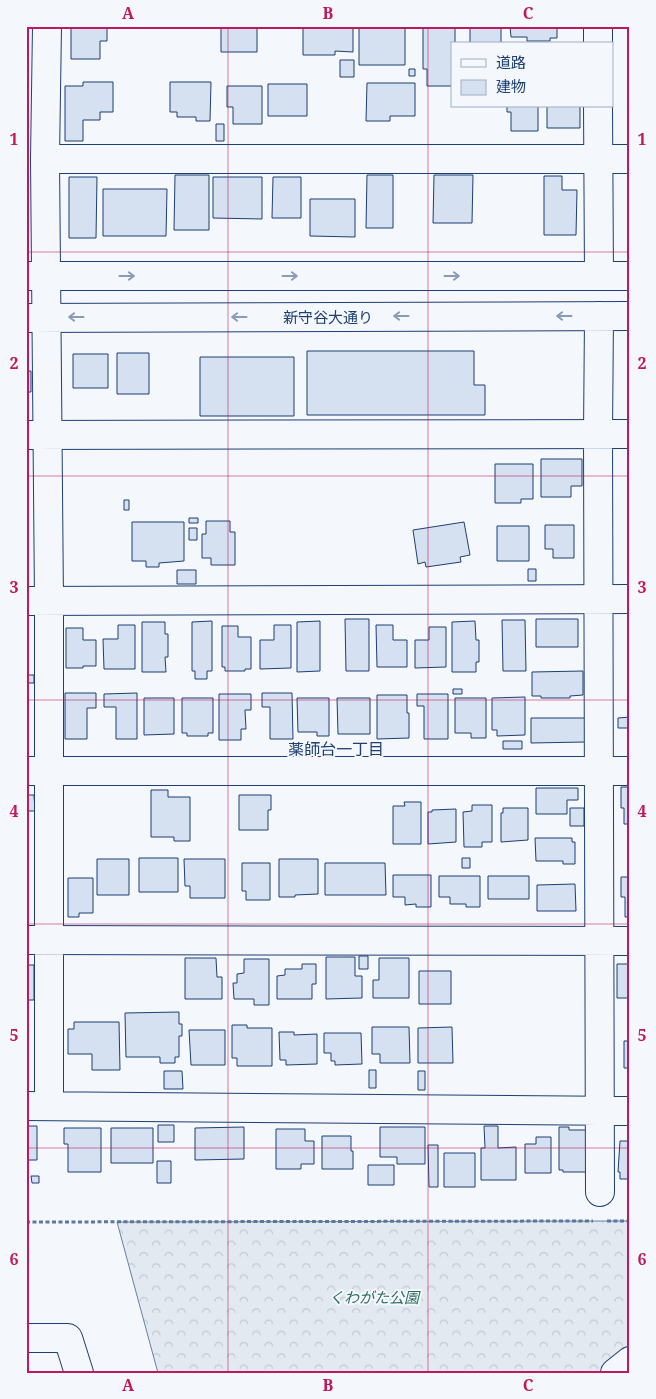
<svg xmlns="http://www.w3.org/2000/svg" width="656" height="1399" font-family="'Noto Serif','Noto Sans JP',serif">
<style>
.forest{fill:url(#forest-crowns);stroke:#687fa3}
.building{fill:#d5e0f0;stroke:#1d3f73}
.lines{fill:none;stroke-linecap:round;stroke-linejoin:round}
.minor-casing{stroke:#1d3f73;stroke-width:30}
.path{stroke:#5e769c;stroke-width:3;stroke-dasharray:4 2.5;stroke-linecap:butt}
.minor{stroke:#f4f7fb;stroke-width:28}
.oneway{stroke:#889bb7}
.grid{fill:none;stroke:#c2185b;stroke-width:1;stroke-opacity:0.55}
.labels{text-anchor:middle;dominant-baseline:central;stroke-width:4;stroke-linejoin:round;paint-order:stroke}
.street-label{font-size:15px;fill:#1d3f73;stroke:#f4f7fb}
.park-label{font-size:15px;font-style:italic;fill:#2c6c60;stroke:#f4f7fb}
.neighbourhood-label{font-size:16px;fill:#1d3f73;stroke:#f4f7fb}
.neatline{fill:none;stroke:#c2185b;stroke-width:2}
.grid-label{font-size:16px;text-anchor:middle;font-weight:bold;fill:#c2185b}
</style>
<defs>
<pattern id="forest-crowns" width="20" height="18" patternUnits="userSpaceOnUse" patternTransform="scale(1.25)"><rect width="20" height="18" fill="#e3e9f0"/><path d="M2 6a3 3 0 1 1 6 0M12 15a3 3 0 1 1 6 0" fill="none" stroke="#c2c9d1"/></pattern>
</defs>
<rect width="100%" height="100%" fill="#f4f7fb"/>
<!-- forest -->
<path class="forest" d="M630,1221V1361L615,1373H158L117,1222Z"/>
<!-- building -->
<path class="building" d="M71,26H107V41H100V59H71Z
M221,26H257V52H221Z
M303,26H353V52L335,51V55H303Z
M359,26H405V65H359Z
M470,26H501V44H470Z
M510,26H557V38H550V41H527V37H511Z
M423,27H455V44H452V86H427V69H423Z
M340,60H354V77H340Z
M409,69H415V76H409Z
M83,82H113V112H100V120H83V141H65V86H83Z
M170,82H211L210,121H196V117H177V112H170Z
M367,83H415V116H390V121H366Z
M268,84H307V116H268Z
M227,86H262V124H233V107H227Z
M507,106H538V131H511V112H507Z
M547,106H580V128H547Z
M216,124H224V141H216Z
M175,175H209V230H174Z
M367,175H393V228H366Z
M434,175H473L472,223H433Z
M544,176H562V190H577L576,235H544Z
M69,177H97L96,238H69Z
M213,177H262V219L213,218Z
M273,177H301V218H272Z
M103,189H167L166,236H103Z
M310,199H355V237L310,236Z
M307,351H474V385H485V415H307Z
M117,353H149V394H117Z
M73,354H108V388H73Z
M200,357H294V416H200Z
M26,371H31V392H26Z
M541,459H582V486H571V497H541Z
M495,464H533V499H521V503H495Z
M124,500H129V510H124Z
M189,518H198V523H189Z
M206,521H230V532H235V565H211V558H202V534H206Z
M132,522H184V561L159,563V567H146V561H132Z
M464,522L470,555L460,557L461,562L426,567L425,562L418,564L413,530Z
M545,525H574V558H553V549H545Z
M497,526H529V561H497Z
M189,528H197V540H189Z
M528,569H536V581H528Z
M177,570H196V584H177Z
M345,619H369V671H346Z
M536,619H578V647H536Z
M502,620H525L526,671H503Z
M212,621V671H207V679H195V671H192V622Z
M320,621V671L297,672V622Z
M475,621L476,640H479V662H476V672H452V622Z
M142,622H165V634H168V657H165L166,672H142Z
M118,625H135V669H104L103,639H118Z
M274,625H291V668L260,669V640H274Z
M376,625H393V640H407V667H377Z
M222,626H238V637H251V669H245V671H225V667H222Z
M429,627H446V667L415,668V640H429Z
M66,628H83V640H96V666H83V668H66Z
M583,671V695L570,696V698H541V696H532V672Z
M28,675H34V683H28Z
M453,689H462V694H453Z
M65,693H96V708H87V739H65Z
M137,693V739H116V707H104V694Z
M262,693H292L293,739H270V707H262Z
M219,694H251V710H245L246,729H241V740H219Z
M417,694H448V739H424V706H417Z
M377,695H407V713H409V738L377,739Z
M525,697V735L497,736V730H492V698Z
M144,698H174V734L144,735Z
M182,698H213V733H208V736H187V733H182Z
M297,698H329V736H317V732H298Z
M337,698H370V734H338Z
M455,698H486V738H471V733H455Z
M630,717V728H618V718Z
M531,718H585V742L531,743Z
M503,741H522V749H503Z
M621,787H630V824H624V808H621Z
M536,788H578V800H567V814H536Z
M151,790H168V797H190V841H174V837H151Z
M28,795H34L35,811H28Z
M239,795H271V810H268V830H239Z
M404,802H421V844H393V806H405Z
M472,805H492V842H482V847H464L463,812L472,811Z
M503,808H528V840L501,842V813H503Z
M570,808H584V826H570Z
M456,809V842L428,844V812H432V810Z
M535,838H572V842H575V864H563V861H536Z
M139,858H178V892H139Z
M462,858H470V868H462Z
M97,859H129V895H97Z
M184,859H225V898H190V886H185Z
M279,859H318V894L295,895V897H279Z
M242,863H270V900H246V891H242Z
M325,863H385L386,895H325Z
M393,875H431V907H416V904L405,905V897H393Z
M439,876H480V907H466V904H450V897H439Z
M488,876H529V899H488Z
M621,877H630V917H625V897H621Z
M68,878H93V913H79V917H68Z
M575,884L576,911H537V885Z
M359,956H368V969H359Z
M326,957H355V976H362V998L326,999Z
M185,958H216L217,977H222V999H185Z
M379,958H409V998H373V980H379Z
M244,959H269V1005H254V999H234L233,983H237V974L244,973Z
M302,964H316V984H312V999H277V976L285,975V969H302Z
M617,964H630V998H617Z
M26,965H34V1000H26Z
M419,971H451V1004H419Z
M179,1012V1024H182V1036H179V1057H175V1063H160V1057H126L125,1013Z
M74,1022H119L120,1070H92V1054H68V1029H74Z
M232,1025H247V1028H272V1066H237V1058H232Z
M372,1027H409L410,1063H380V1054H372Z
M452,1027L453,1063H418V1028Z
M189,1030H225V1065H191Z
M279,1032H294V1035L317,1034V1064L286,1065V1060H280Z
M324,1033H361L362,1064L335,1065V1061H331V1053H324Z
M624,1041H630V1068H624Z
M369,1070H376V1088H369Z
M164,1071H182L183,1089H164Z
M418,1071H425V1090H418Z
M158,1125H174V1142H158Z
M26,1126H37V1160H26Z
M484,1126H498V1148L516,1147V1180H481V1148H485Z
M244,1127V1159L195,1160V1128Z
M380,1127H425V1164H397V1157H380Z
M559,1127H569V1130H588V1172H563V1170H559Z
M64,1128H101V1172H68V1144H64Z
M111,1128H153V1163H111Z
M276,1129H305V1141H314V1164H301V1169H276Z
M322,1136H351V1151H353V1169H322Z
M536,1137H551V1173H525V1144H536Z
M620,1141H630V1179H620V1172H618Z
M428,1145H438V1187H429Z
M444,1153H475V1187H444Z
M157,1161H171V1183H157Z
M368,1165H394V1185H368Z
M31,1176H39V1183H32Z"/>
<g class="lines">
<defs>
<path id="minor" d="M47,26L45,159L49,601V1106
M598,26V44
M598,106L599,276
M45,159H630
M28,276H630
M599,316L598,434L600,1192
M26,318L630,316
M26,435L630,434
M26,601L630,599
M26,771H630
M26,940L630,941
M26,1106L630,1111
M26,1338H68L79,1373
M615,1373L630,1361"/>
</defs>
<!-- minor casing -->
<use href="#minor" class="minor-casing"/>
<!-- path -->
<path class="path" d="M607,1221H630
M26,1222L593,1221"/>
<!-- minor -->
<use href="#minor" class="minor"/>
</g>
<!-- one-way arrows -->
<defs><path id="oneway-shaft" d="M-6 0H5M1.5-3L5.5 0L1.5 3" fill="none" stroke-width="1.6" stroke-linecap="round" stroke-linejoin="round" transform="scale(1.25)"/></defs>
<g class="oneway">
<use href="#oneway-shaft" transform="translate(127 276)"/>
<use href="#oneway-shaft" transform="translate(290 276)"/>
<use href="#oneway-shaft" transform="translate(452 276)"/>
<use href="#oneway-shaft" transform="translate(401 316) rotate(180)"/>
<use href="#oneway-shaft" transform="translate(564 316) rotate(180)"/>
<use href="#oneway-shaft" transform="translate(76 317) rotate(180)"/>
<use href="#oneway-shaft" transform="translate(239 317) rotate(180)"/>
</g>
<!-- grid -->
<path class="grid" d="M228,26V1373M428,26V1373M26,252H630M26,476H630M26,700H630M26,924H630M26,1148H630"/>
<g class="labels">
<!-- street labels -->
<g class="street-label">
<text x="328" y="317">新守谷大通り</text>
</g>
<!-- park labels -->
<g class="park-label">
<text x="374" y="1297">くわがた公園</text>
</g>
<!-- neighbourhood labels -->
<g class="neighbourhood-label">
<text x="336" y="749">薬師台一丁目</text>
</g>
</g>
<!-- border -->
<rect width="656" height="1399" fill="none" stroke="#f4f7fb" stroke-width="55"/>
<!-- legend -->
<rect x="451" y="42" width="162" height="65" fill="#f4f7fb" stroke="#9eadc5"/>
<rect x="461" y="59" width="25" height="8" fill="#f4f7fb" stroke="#9eadc5"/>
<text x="496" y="68" font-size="15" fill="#1d3f73">道路</text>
<rect x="461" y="80" width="25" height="15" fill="#d5e0f0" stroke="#9eadc5"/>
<text x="496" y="92" font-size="15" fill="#1d3f73">建物</text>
<rect x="28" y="28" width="600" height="1344" class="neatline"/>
<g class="grid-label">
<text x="128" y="19">A</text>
<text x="328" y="19">B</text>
<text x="528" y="19">C</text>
<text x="14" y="145">1</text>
<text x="642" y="145">1</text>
<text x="14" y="369">2</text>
<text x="642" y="369">2</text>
<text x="14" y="593">3</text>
<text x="642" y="593">3</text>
<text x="14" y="817">4</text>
<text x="642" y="817">4</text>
<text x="14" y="1041">5</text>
<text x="642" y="1041">5</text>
<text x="14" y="1265">6</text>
<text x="642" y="1265">6</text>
<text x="128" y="1391">A</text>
<text x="328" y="1391">B</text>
<text x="528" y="1391">C</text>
</g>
</svg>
